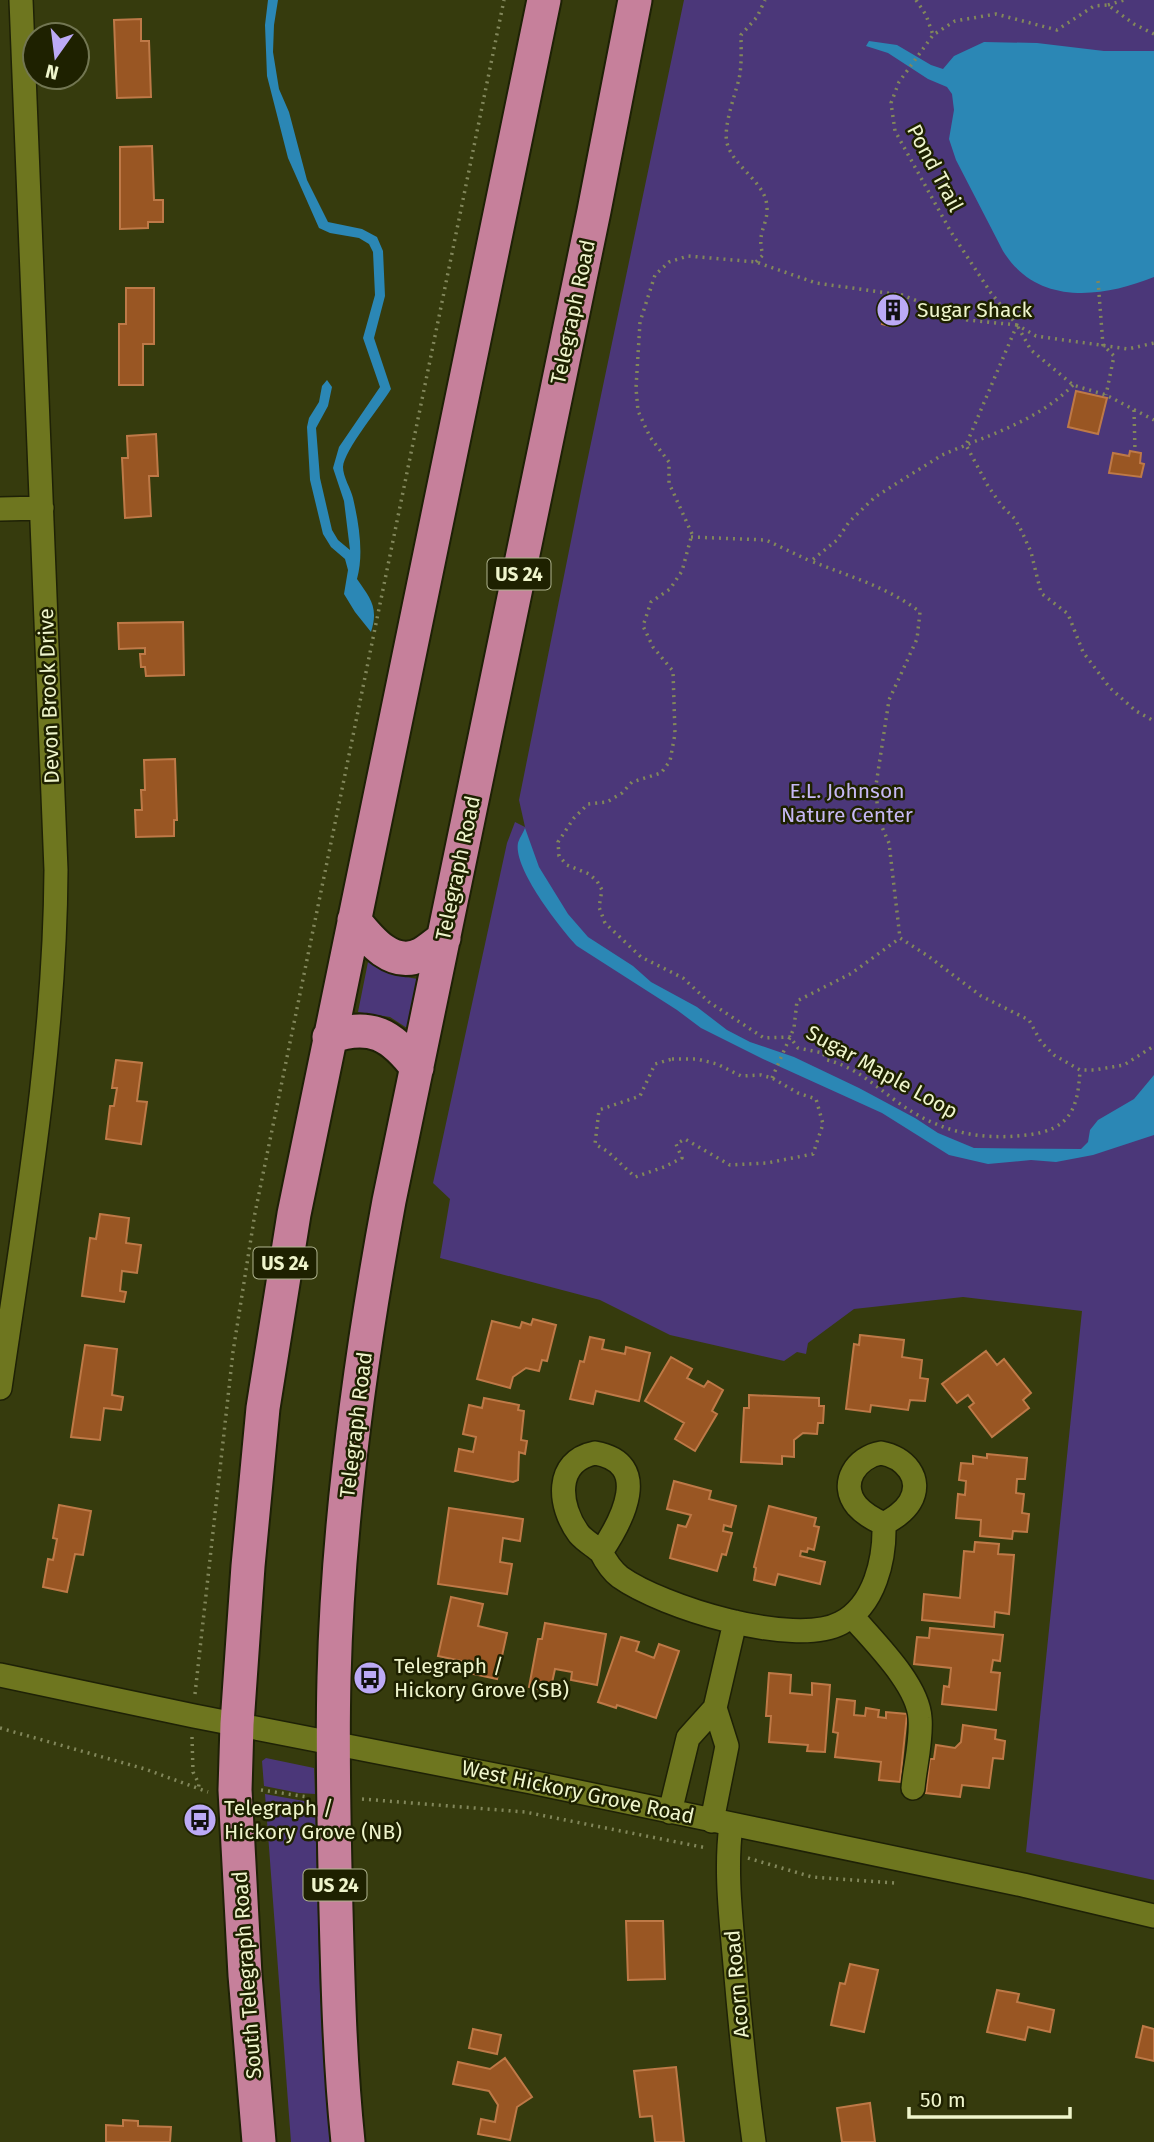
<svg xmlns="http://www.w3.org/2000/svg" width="1154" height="2142" font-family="'Fira Sans',sans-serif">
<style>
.green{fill:#4b3779}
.water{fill:#2b87b5}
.building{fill:#995623;stroke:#be7947;stroke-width:2}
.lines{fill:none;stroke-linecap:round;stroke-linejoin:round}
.minor-casing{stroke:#1e2106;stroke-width:26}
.highway-casing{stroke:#1e2106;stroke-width:37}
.path{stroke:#82875b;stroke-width:3.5;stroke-dasharray:2 5;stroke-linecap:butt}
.minor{stroke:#6e761f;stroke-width:23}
.highway{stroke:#c6809b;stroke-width:33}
.labels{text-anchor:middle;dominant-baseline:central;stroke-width:5;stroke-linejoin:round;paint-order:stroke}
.shield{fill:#1e2100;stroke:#b0b58f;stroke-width:2}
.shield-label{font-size:19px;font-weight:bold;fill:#eff5cc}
.street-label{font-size:21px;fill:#eff5cc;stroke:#1e2100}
.poi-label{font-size:21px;fill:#eff5cc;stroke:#1e2100;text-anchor:start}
.park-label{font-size:21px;fill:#c7b9f4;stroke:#1e2100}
</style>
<rect width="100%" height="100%" fill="#363b0d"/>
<!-- green -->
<path class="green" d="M684,0H1154V1880L1026,1852L1082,1311L963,1297L854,1309L808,1343L806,1354L797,1352L784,1361L670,1335L600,1300L440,1258L450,1199L433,1183L507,843L515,822L525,827L519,800L583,481Z
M368,962L393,975L418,979L407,1028L390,1017L358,1012Z
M266,1758L314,1768L315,1794L299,1793L264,1786L262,1761Z
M265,1794L315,1803L320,1993L332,2142H291Z"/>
<!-- water -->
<path class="water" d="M268,0H278L274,25L273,52L279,89L289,112L307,180L328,222L362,229L377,237L383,251L385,296L374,338L391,389C381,406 344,450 343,467C343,477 351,489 353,498C359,524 364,554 357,579C370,598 379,607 371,632L355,612L344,594L348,570L345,559L331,547L323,534L310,480L307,427L309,418L319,402L322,386L327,380L332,387L328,406L316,428L320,478L332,530L338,540L350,550L344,501L333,468L339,447L380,387L363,338L375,295L373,252L369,244L359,238L330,233L319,228L288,158L267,76L265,25Z
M869,41L897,45L931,65L943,69L954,56L984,42L1037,43L1104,51H1154V277C1102,298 1037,306 1003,251L956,160L949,139L954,110L952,94L947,87L928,79L888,53L866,46Z
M525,828L539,867L568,914L588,937L633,966L651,982L697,1007L727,1030L750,1042L794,1057L859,1088L915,1118L938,1133L974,1148L1081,1149L1088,1142L1090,1130L1098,1120L1134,1099L1154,1075V1135L1093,1155L1056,1162L1031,1160L988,1164L949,1155L882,1113L763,1059L701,1028L677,1010L577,946C560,928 513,868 518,843C519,839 523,833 525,828Z"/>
<!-- building -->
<path class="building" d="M141,19V41H149L151,97L117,98L114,20Z
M152,146L154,200H163V222H148V228L120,229V147Z
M126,288H154V344H143V385H119V324H126Z
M883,298L908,304L903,322L892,319L890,326L882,324L884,317L879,315Z
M1076,391L1107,398L1098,434L1068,427Z
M156,434L158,476H149L151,516L125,518L122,458H128L127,436Z
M1130,451L1141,453L1140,463L1144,464L1141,477L1109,473L1113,453L1129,456Z
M183,622L184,675L146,676L145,667H141L140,654H145V648L119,649L118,623Z
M175,759L177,820H174V836L136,837L135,810H142L141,790H145L144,760Z
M116,1060L142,1063L137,1101L147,1102L141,1144L106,1139L110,1106H114L117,1088H112Z
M100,1214L129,1218L126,1243L141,1245L137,1273L122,1271L120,1291L126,1292L124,1302L82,1296L90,1238L96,1239Z
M533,1319L556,1325L547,1361L542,1360L539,1371L526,1368L513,1377L510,1388L477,1379L492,1321L520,1328L522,1322L531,1325Z
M860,1335L904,1340L902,1357L922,1360L920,1378L928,1379L925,1401L910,1400L908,1410L871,1405L870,1412L846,1409L854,1344L859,1345Z
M590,1337L604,1340L602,1349L625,1354L626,1347L650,1353L639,1401L596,1391L593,1404L570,1399L580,1361L584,1362Z
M85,1345L117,1349L112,1395L123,1397L121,1410L104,1408L100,1440L71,1437Z
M986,1351L997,1365L1004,1359L1031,1393L1023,1400L1029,1408L992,1437L969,1407L974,1403L968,1395L957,1403L942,1384Z
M671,1357L692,1369L687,1378L704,1387L708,1381L723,1390L712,1411L717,1414L695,1451L675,1439L684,1423L645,1401Z
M749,1395L819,1398V1406H824L823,1423H818L817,1434L803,1433L794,1440V1457L782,1456V1464L741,1462L744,1408H749Z
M484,1398L519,1405L518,1410L524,1411L521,1440L527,1441L525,1454L519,1452L518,1480L513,1482L455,1471L459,1449L473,1452L476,1437L463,1434L469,1405L482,1408Z
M987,1454L1027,1458L1025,1479H1017L1016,1493L1024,1494L1022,1513L1029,1514L1027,1532L1013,1531L1012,1539L980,1536L981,1520L956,1518L958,1494L965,1495L966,1481L959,1480L961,1463L973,1464V1456L987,1458Z
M674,1481L711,1491L709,1499L736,1506L731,1527L724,1525L723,1531L732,1533L726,1555L722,1554L717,1571L670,1558L678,1525L686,1527L691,1515L667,1509Z
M59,1505L91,1511L83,1555L75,1554L67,1592L43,1587L48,1559L53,1560L57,1539L53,1538Z
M769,1506L816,1518L814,1526L819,1527L814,1550L808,1548L807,1552L801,1551L800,1556L825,1562L820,1584L778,1574L775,1585L754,1580L756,1568L754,1567Z
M449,1508L523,1519L520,1541L503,1538L500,1562L512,1564L507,1594L438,1584Z
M975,1542L999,1544L998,1554L1014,1555L1009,1614L995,1612L994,1627L922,1620L924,1594L960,1598L964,1551L974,1552Z
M451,1597L483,1604L478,1626L507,1633L497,1679L464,1672L466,1662L438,1656Z
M545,1623L606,1634L597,1685L571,1680L572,1672L555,1669L550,1692L529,1687L538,1639H542Z
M930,1628L1003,1635L1000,1661L993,1660L991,1672L1000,1673L996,1710L942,1704L944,1686L949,1687L951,1668L914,1664L917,1637L929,1638Z
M621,1637L639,1642L636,1651L654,1658L659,1644L679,1651L656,1718L617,1705L616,1708L598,1702Z
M769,1673L791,1675L790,1693L812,1695V1683L830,1685L825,1752L807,1751L808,1745L769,1742L771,1716H766Z
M837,1699L855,1701L854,1715L865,1716L866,1708L879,1710L878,1717L886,1718V1712L907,1714L900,1782L879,1780L881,1762L835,1757L838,1733L833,1732Z
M963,1725L996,1730L995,1739L1005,1741L1003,1759L993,1758L989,1788L962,1785L960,1797L926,1793L930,1759H934L936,1745L955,1748L961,1742Z
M626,1921H663L665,1979L628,1980Z
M850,1964L878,1970L864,2032L831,2025L840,1983L845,1984Z
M997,1990L1019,1994L1017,2002L1054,2010L1050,2032L1028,2027L1025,2040L987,2032Z
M1143,2026L1154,2029V2061L1136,2057Z
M473,2029L501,2035L497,2054L469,2048Z
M505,2058L532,2097L517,2107L510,2140L478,2134L481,2119L495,2122L498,2105L489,2091L453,2084L458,2062L490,2069Z
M676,2067L684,2142H655L652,2116L640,2117L634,2071Z
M870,2103L875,2142H842L837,2108Z
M123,2120L138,2121V2126L171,2127L170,2142H106V2125L123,2126Z"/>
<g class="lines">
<defs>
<path id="minor" d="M0,509L42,508
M0,1388C25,1216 55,1044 56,870L21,0
M595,1453C653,1463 622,1521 601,1552C594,1546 585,1541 579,1534C558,1506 554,1461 595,1453Z
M881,1453C904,1457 924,1478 910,1502C904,1512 894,1518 884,1524C875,1520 864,1514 857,1506C838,1483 857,1457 881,1453Z
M601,1552C606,1562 611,1570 620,1577C662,1607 794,1648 841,1623C875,1605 885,1559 884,1524
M852,1616C874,1642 918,1684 920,1718C922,1740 915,1766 913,1788
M0,1675L194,1716L531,1782L1023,1885L1154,1916
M670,1812L688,1738L715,1708L735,1622
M712,1821L727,1746L715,1708
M731,1825C725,1871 731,1918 735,1965C740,2024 746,2083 754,2142"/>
<path id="highway" d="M354,920C369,939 393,970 422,954C429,950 437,943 444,938
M329,1037C371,1022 392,1035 417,1068
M259,2142L245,1975L235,1790L237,1724L248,1566L263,1408L294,1214L544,0
M348,2142C340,2065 338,1988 336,1910C334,1833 332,1755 334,1678C338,1518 360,1358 389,1201L594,211L635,0"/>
</defs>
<!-- minor casing -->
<use href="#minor" class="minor-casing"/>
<!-- highway casing -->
<use href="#highway" class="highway-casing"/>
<!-- path -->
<path class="path" d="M916,0L926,15L933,35
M1108,5L1124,0
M1154,34L1134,24L1108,5L1094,6L1057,30L996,14L955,21L933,35L899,82L891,103L895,131L951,232L991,293L1017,325L1036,336L1128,349L1154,343
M756,262L763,255C756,232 768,226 767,207C766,182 733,167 727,143C723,127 735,95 739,79C742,65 741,49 741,35L757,17L765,0
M1098,281L1103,345L1114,356L1106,395
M1017,325L967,320L902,295L816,283L756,262L688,256L669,262L655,275L640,322L636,388L638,411L650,437L669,462V483L692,534L682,571L670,589L651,602L643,626L653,647L673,671L675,734L670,761L661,773L632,782L622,793L607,802L588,804L574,818L558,842L559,856L567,865L589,874L597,881L602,890L599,907L605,923L641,957L683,978L709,1002L764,1038L790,1037L798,1048L823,1053L827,1060C855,1067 873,1084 896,1101C937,1131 977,1141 1027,1135C1070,1130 1078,1109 1080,1070
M1017,325L966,445L942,455L875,497L849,522L837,540L811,561C848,576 888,587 920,612L917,639L889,700L876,785L878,818L889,843L900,938L928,956L981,996L1029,1020L1041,1042L1054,1055L1080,1070H1094L1124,1065L1154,1046
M1018,327L1031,350L1073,385L1106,395L1154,420
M1073,385C1044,415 1004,430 966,445L988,486L1002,506L1015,519L1022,532L1031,552L1041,593L1068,614L1083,652L1110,688L1136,711L1154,721
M1134,410L1135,451
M691,537L766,540L810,561
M672,1059H697L717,1064L741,1076L761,1075L772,1078L798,1093L816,1099L823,1124L813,1154L767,1163L730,1165L685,1139L676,1144L682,1158L664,1167L635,1177L607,1151L595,1144L599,1110L640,1096L655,1064Z
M772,1078L794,1028L797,1001L852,973L900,938
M195,1694L233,1352L255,1213L504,0
M0,1728L145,1769L208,1792
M192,1737L193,1772L199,1784L198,1790
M261,1790L308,1797
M362,1799L525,1812L707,1848
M748,1858L812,1877L895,1883"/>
<!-- minor -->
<use href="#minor" class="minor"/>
<!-- highway -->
<use href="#highway" class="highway"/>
</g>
<!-- icons -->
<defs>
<symbol id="building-disc" viewBox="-11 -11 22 22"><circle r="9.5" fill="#bcaaf6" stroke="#1e2100"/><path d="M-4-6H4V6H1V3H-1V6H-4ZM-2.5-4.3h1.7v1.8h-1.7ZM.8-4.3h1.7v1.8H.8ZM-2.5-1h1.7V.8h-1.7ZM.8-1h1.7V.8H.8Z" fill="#111"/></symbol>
<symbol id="bus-disc" viewBox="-11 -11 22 22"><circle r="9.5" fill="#bcaaf6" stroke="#1e2100"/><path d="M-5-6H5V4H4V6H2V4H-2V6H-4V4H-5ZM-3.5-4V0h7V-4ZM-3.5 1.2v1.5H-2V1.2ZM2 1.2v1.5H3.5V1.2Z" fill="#111"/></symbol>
</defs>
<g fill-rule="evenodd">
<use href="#building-disc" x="874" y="291" width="38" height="38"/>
<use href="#bus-disc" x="351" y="1659" width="38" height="38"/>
<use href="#bus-disc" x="181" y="1801" width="38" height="38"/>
</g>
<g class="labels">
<!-- shield labels -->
<g class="shield">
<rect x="487.5" y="558.5" width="63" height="31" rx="5"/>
<rect x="253.5" y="1247.5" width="63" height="31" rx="5"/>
<rect x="303.5" y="1869.5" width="63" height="31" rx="5"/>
</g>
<g class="shield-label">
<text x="519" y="574">US 24</text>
<text x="285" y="1263">US 24</text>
<text x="335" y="1885">US 24</text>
</g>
<!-- street labels -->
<g class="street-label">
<text transform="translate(935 168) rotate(62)">Pond Trail</text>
<text transform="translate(573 312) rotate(-78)">Telegraph Road</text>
<text transform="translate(49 696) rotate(-92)">Devon Brook Drive</text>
<text transform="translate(458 868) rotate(-78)">Telegraph Road</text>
<text transform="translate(882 1072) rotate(29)">Sugar Maple Loop</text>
<text transform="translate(356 1425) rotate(-83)">Telegraph Road</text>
<text transform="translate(578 1792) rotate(12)">West Hickory Grove Road</text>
<text transform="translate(247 1975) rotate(-94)">South Telegraph Road</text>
<text transform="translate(737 1984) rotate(-95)">Acorn Road</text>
</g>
<!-- poi labels -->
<g class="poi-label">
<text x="917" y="310">Sugar Shack</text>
<text x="394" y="1666">Telegraph /<tspan x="394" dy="24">Hickory Grove (SB)</tspan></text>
<text x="224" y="1808">Telegraph /<tspan x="224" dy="24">Hickory Grove (NB)</tspan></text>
</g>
<!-- park labels -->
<g class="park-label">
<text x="847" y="791">E.L. Johnson<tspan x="847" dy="24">Nature Center</tspan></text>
</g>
</g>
<!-- north arrow -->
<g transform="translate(56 56) rotate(194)"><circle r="33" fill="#1e2100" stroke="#727652" stroke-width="2"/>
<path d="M0-5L12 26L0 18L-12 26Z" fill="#bcaaf6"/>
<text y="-10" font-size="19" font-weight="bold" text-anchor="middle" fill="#eff5cc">N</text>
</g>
<!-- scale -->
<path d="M909 2107v10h161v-10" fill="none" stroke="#eff5cc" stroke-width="3.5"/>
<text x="920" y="2107" font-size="21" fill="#eff5cc" stroke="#1e2100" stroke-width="5" paint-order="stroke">50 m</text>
</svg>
